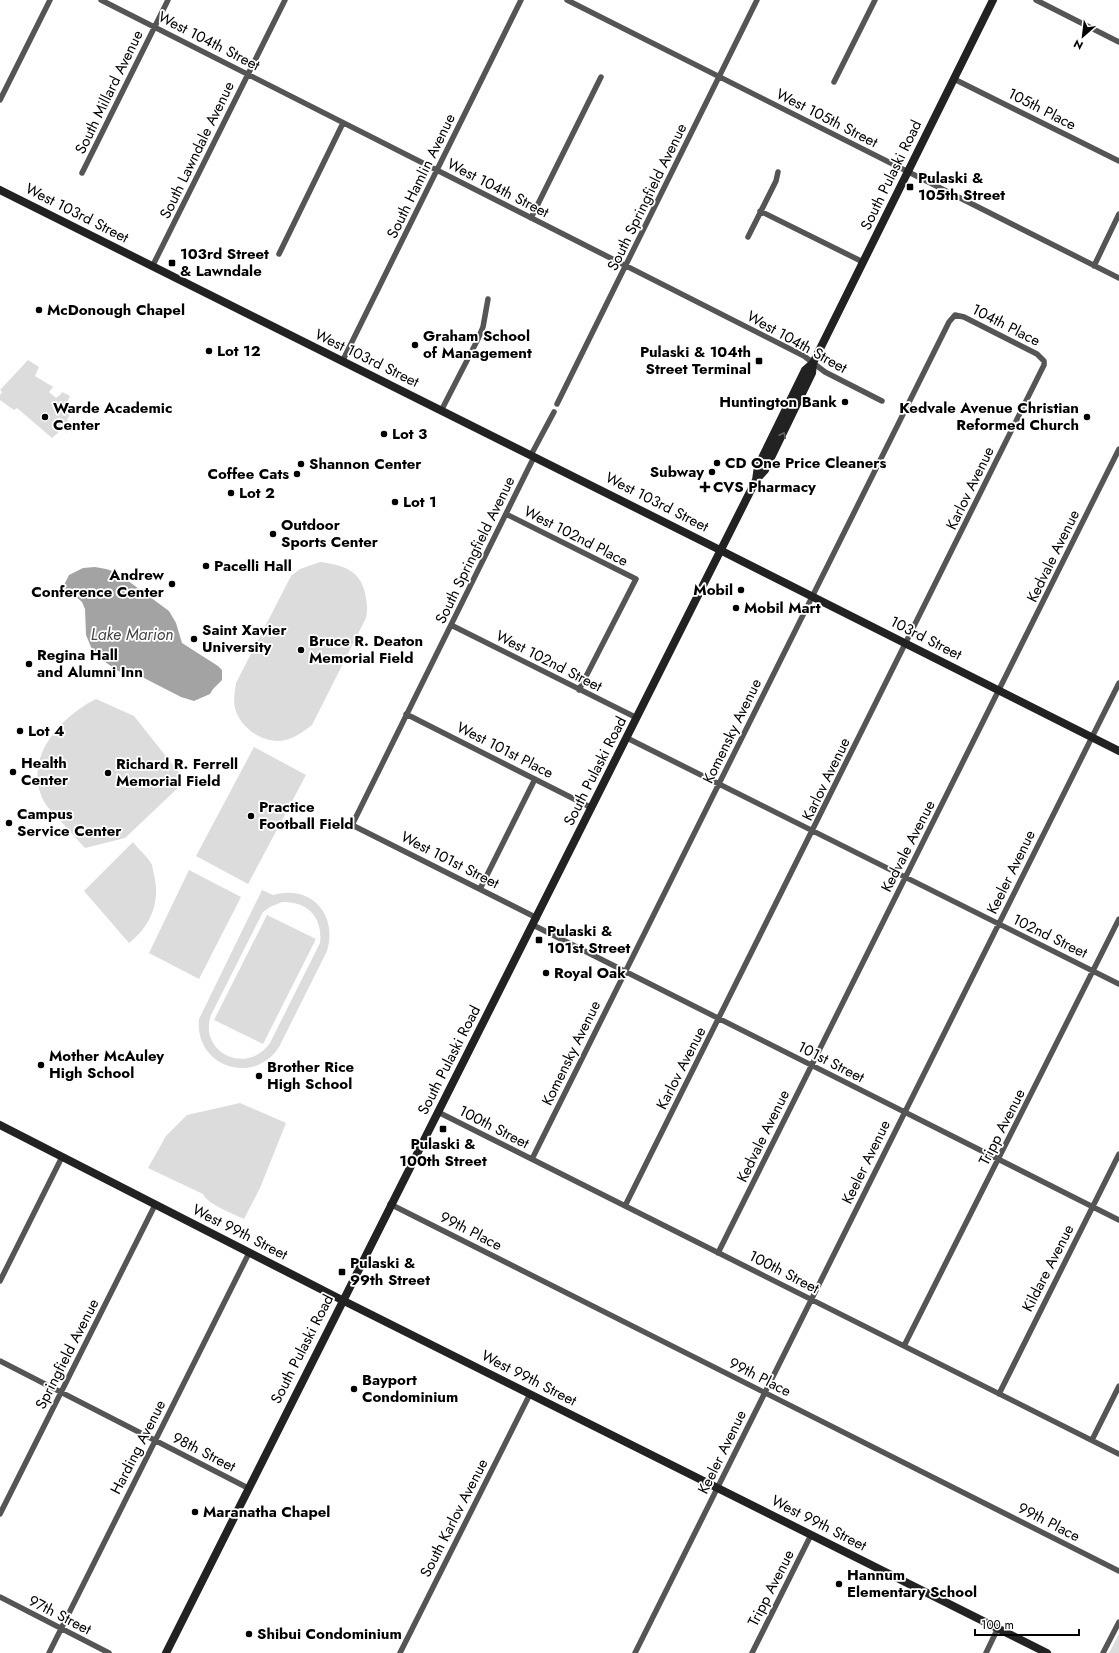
<svg xmlns="http://www.w3.org/2000/svg" width="1119" height="1653" font-family="Jost,sans-serif">
<style>
.green{fill:#dcdcdc;fill-rule:evenodd}
.water{fill:#a3a3a3}
.lines{fill:none;stroke-linecap:round;stroke-linejoin:round}
.street{stroke:#555;stroke-width:5.5}
.secondary{stroke:#222;stroke-width:8}
.oneway{stroke:#646464}
.poi-dot{fill:#000;stroke:#fff;stroke-width:1.5}
.labels{text-anchor:middle;dominant-baseline:central;stroke-width:3.5;stroke-linejoin:round;paint-order:stroke}
.street-label{font-size:15px;fill:#000;stroke:#fff}
.poi-label{font-size:15px;font-weight:bold;fill:#000;stroke:#fff;text-anchor:start}
.water-label{font-size:16px;font-style:italic;fill:#444;stroke:#fff}
</style>
<rect width="100%" height="100%" fill="#fff"/>
<!-- green -->
<path class="green" d="M28,360L39,367L35,376L53,387L49,392L56,398L61,394L62,392L70,396L65,406L72,410L67,420L72,423L67,433L62,429L52,438L17,408L14,410L0,400V395L2,392L0,390Z
M320,562C341,565 360,569 365,593C367,603 368,609 366,618L312,725C305,730 298,736 289,739C267,747 240,729 235,708C233,700 235,691 236,683L291,576L300,569Z
M96,699L134,716L180,774L181,785L125,838L85,848L46,805C20,762 58,718 96,699Z
M254,747L306,775L248,884L196,856Z
M133,842C138,849 147,856 151,863C153,866 153,872 154,875C161,902 150,927 129,943L84,891Z
M189,870L241,897L199,979L149,953Z
M262,890L273,895C311,884 338,914 327,951L279,1047C253,1087 194,1066 199,1019ZM282,902C308,901 323,918 320,943L270,1043C247,1076 198,1053 211,1015L263,912L270,907Z
M267,915L316,939L263,1044L214,1020Z
M240,1103L286,1123L260,1188L244,1219C234,1214 207,1204 203,1194L148,1168L166,1136L187,1115Z
M1119,1634V1653H1109Z"/>
<!-- water -->
<path class="water" d="M95,567L106,569L116,572L169,611L176,623L182,643L218,666L222,670V680L213,689L210,694L194,701L181,697L144,678L118,671L98,657L91,647L86,635L85,609L82,602L72,593L64,591L63,587L69,575L83,568Z"/>
<g class="lines">
<!-- street -->
<path class="street" d="M101,0L804,356L825,372L882,401
M567,0L1119,278
M1036,0L1119,42
M954,79L1119,161
M834,82L875,0
M0,100L50,0
M82,173L168,0
M760,211L863,262
M531,218L601,77
M748,237L776,181L778,172
M279,254L343,123
M1094,266L1119,214
M152,267L285,0
M342,362L521,0
M557,404L757,0
M441,411L478,339L483,327L488,299
M531,455L554,412
M534,457L352,825L537,918
M506,514L636,579L579,690
M451,625L637,718
M406,714L592,808
M627,738L1119,984
M480,889L535,779
M533,925L1119,1220
M438,1112L1119,1454
M532,1159L949,322L955,315L964,317L1037,354L1044,361V365L625,1206
M390,1204L1119,1571
M718,1253L1119,449
M0,1281L62,1157
M904,1346L1119,919
M0,1361L248,1488
M999,1394L1119,1154
M1092,1440L1119,1386
M0,1514L155,1205
M0,1597L109,1653
M49,1653L249,1253
M400,1653L530,1394
M635,1653L1119,683
M752,1653L811,1535
M986,1653L998,1628
M1103,1653L1119,1622"/>
<!-- secondary -->
<path class="secondary" d="M0,190L710,545L1119,751
M756,480L758,466L805,370L813,363L993,0
M0,1125L342,1300L1047,1653
M166,1653C361,1261 560,871 756,480L765,470L812,373L813,363"/>
</g>
<!-- one-way arrows -->
<defs><path id="oneway-chevron" d="M-2-3.5L2.5 0L-2 3.5" fill="none" stroke-width="1.6" stroke-linecap="round" stroke-linejoin="round"/></defs>
<use class="oneway" href="#oneway-chevron" transform="translate(783 435) rotate(-64)"/>
<!-- markers -->
<g class="poi-dot">
<rect x="906" y="183" width="8" height="8" rx="2"/>
<rect x="168" y="259" width="8" height="8" rx="2"/>
<circle cx="39" cy="310" r="4"/>
<circle cx="415" cy="345" r="4"/>
<circle cx="209" cy="351" r="4"/>
<rect x="755" y="357" width="8" height="8" rx="2"/>
<circle cx="845" cy="402" r="4"/>
<circle cx="45" cy="417" r="4"/>
<circle cx="1087" cy="417" r="4"/>
<circle cx="384" cy="434" r="4"/>
<circle cx="717" cy="463" r="4"/>
<circle cx="301" cy="464" r="4"/>
<circle cx="712" cy="472" r="4"/>
<circle cx="297" cy="474" r="4"/>
<path d="M703 481h4v4h4v4h-4v4h-4v-4h-4v-4h4z"/>
<circle cx="231" cy="493" r="4"/>
<circle cx="395" cy="502" r="4"/>
<circle cx="273" cy="534" r="4"/>
<circle cx="206" cy="566" r="4"/>
<circle cx="172" cy="584" r="4"/>
<circle cx="741" cy="590" r="4"/>
<circle cx="736" cy="608" r="4"/>
<circle cx="194" cy="639" r="4"/>
<circle cx="301" cy="650" r="4"/>
<circle cx="29" cy="664" r="4"/>
<circle cx="20" cy="731" r="4"/>
<circle cx="13" cy="772" r="4"/>
<circle cx="108" cy="773" r="4"/>
<circle cx="251" cy="816" r="4"/>
<circle cx="9" cy="823" r="4"/>
<rect x="535" y="936" width="8" height="8" rx="2"/>
<circle cx="546" cy="973" r="4"/>
<circle cx="41" cy="1065" r="4"/>
<circle cx="259" cy="1076" r="4"/>
<rect x="439" y="1125" width="8" height="8" rx="2"/>
<rect x="338" y="1268" width="8" height="8" rx="2"/>
<circle cx="354" cy="1389" r="4"/>
<circle cx="195" cy="1512" r="4"/>
<circle cx="839" cy="1584" r="4"/>
<circle cx="249" cy="1634" r="4"/>
</g>
<g class="labels">
<!-- street labels -->
<g class="street-label">
<text transform="translate(209 41) rotate(27)">West 104th Street</text>
<text transform="translate(109 92) rotate(-64)">South Millard Avenue</text>
<text transform="translate(1042 109) rotate(27)">105th Place</text>
<text transform="translate(827 118) rotate(27)">West 105th Street</text>
<text transform="translate(197 150) rotate(-64)">South Lawndale Avenue</text>
<text transform="translate(891 175) rotate(-64)">South Pulaski Road</text>
<text transform="translate(421 176) rotate(-64)">South Hamlin Avenue</text>
<text transform="translate(498 188) rotate(27)">West 104th Street</text>
<text transform="translate(647 197) rotate(-64)">South Springfield Avenue</text>
<text transform="translate(77 213) rotate(27)">West 103rd Street</text>
<text transform="translate(1006 325) rotate(27)">104th Place</text>
<text transform="translate(797 342) rotate(29)">West 104th Street</text>
<text transform="translate(367 358) rotate(26)">West 103rd Street</text>
<text transform="translate(970 488) rotate(-64)">Karlov Avenue</text>
<text transform="translate(657 502) rotate(27)">West 103rd Street</text>
<text transform="translate(576 536) rotate(27)">West 102nd Place</text>
<text transform="translate(475 550) rotate(-64)">South Springfield Avenue</text>
<text transform="translate(1053 556) rotate(-64)">Kedvale Avenue</text>
<text transform="translate(926 638) rotate(27)">103rd Street</text>
<text transform="translate(549 661) rotate(27)">West 102nd Street</text>
<text transform="translate(732 731) rotate(-64)">Komensky Avenue</text>
<text transform="translate(505 750) rotate(27)">West 101st Place</text>
<text transform="translate(595 771) rotate(-63)">South Pulaski Road</text>
<text transform="translate(826 779) rotate(-64)">Karlov Avenue</text>
<text transform="translate(908 846) rotate(-63)">Kedvale Avenue</text>
<text transform="translate(450 860) rotate(27)">West 101st Street</text>
<text transform="translate(1011 872) rotate(-64)">Keeler Avenue</text>
<text transform="translate(1050 936) rotate(26)">102nd Street</text>
<text transform="translate(571 1053) rotate(-64)">Komensky Avenue</text>
<text transform="translate(449 1060) rotate(-63)">South Pulaski Road</text>
<text transform="translate(831 1062) rotate(27)">101st Street</text>
<text transform="translate(681 1068) rotate(-63)">Karlov Avenue</text>
<text transform="translate(494 1127) rotate(27)">100th Street</text>
<text transform="translate(1002 1127) rotate(-63)">Tripp Avenue</text>
<text transform="translate(763 1136) rotate(-64)">Kedvale Avenue</text>
<text transform="translate(866 1162) rotate(-64)">Keeler Avenue</text>
<text transform="translate(471 1231) rotate(27)">99th Place</text>
<text transform="translate(240 1232) rotate(27)">West 99th Street</text>
<text transform="translate(1048 1268) rotate(-63)">Kildare Avenue</text>
<text transform="translate(784 1272) rotate(27)">100th Street</text>
<text transform="translate(302 1349) rotate(-63)">South Pulaski Road</text>
<text transform="translate(67 1354) rotate(-63)">Springfield Avenue</text>
<text transform="translate(760 1377) rotate(27)">99th Place</text>
<text transform="translate(529 1378) rotate(27)">West 99th Street</text>
<text transform="translate(138 1447) rotate(-63)">Harding Avenue</text>
<text transform="translate(204 1452) rotate(27)">98th Street</text>
<text transform="translate(722 1452) rotate(-64)">Keeler Avenue</text>
<text transform="translate(454 1518) rotate(-63)">South Karlov Avenue</text>
<text transform="translate(1049 1522) rotate(27)">99th Place</text>
<text transform="translate(819 1523) rotate(27)">West 99th Street</text>
<text transform="translate(771 1588) rotate(-63)">Tripp Avenue</text>
<text transform="translate(60 1615) rotate(27)">97th Street</text>
</g>
<!-- poi labels -->
<g class="poi-label">
<text x="918" y="178">Pulaski &amp;<tspan x="918" dy="17">105th Street</tspan></text>
<text x="180" y="254">103rd Street<tspan x="180" dy="17">&amp; Lawndale</tspan></text>
<text x="47" y="310">McDonough Chapel</text>
<text x="423" y="336">Graham School<tspan x="423" dy="17">of Management</tspan></text>
<text x="217" y="351">Lot 12</text>
<text x="751" y="352" text-anchor="end">Pulaski &amp; 104th<tspan x="751" dy="17">Street Terminal</tspan></text>
<text x="837" y="402" text-anchor="end">Huntington Bank</text>
<text x="53" y="408">Warde Academic<tspan x="53" dy="17">Center</tspan></text>
<text x="1079" y="408" text-anchor="end">Kedvale Avenue Christian<tspan x="1079" dy="17">Reformed Church</tspan></text>
<text x="392" y="434">Lot 3</text>
<text x="725" y="463">CD One Price Cleaners</text>
<text x="309" y="464">Shannon Center</text>
<text x="704" y="472" text-anchor="end">Subway</text>
<text x="289" y="474" text-anchor="end">Coffee Cats</text>
<text x="713" y="487">CVS Pharmacy</text>
<text x="239" y="493">Lot 2</text>
<text x="403" y="502">Lot 1</text>
<text x="281" y="525">Outdoor<tspan x="281" dy="17">Sports Center</tspan></text>
<text x="214" y="566">Pacelli Hall</text>
<text x="164" y="575" text-anchor="end">Andrew<tspan x="164" dy="17">Conference Center</tspan></text>
<text x="733" y="590" text-anchor="end">Mobil</text>
<text x="744" y="608">Mobil Mart</text>
<text x="202" y="630">Saint Xavier<tspan x="202" dy="17">University</tspan></text>
<text x="309" y="641">Bruce R. Deaton<tspan x="309" dy="17">Memorial Field</tspan></text>
<text x="37" y="655">Regina Hall<tspan x="37" dy="17">and Alumni Inn</tspan></text>
<text x="28" y="731">Lot 4</text>
<text x="21" y="763">Health<tspan x="21" dy="17">Center</tspan></text>
<text x="116" y="764">Richard R. Ferrell<tspan x="116" dy="17">Memorial Field</tspan></text>
<text x="259" y="807">Practice<tspan x="259" dy="17">Football Field</tspan></text>
<text x="17" y="814">Campus<tspan x="17" dy="17">Service Center</tspan></text>
<text x="547" y="931">Pulaski &amp;<tspan x="547" dy="17">101st Street</tspan></text>
<text x="554" y="973">Royal Oak</text>
<text x="49" y="1056">Mother McAuley<tspan x="49" dy="17">High School</tspan></text>
<text x="267" y="1067">Brother Rice<tspan x="267" dy="17">High School</tspan></text>
<text x="443" y="1144" text-anchor="middle">Pulaski &amp;<tspan x="443" dy="17">100th Street</tspan></text>
<text x="350" y="1263">Pulaski &amp;<tspan x="350" dy="17">99th Street</tspan></text>
<text x="362" y="1380">Bayport<tspan x="362" dy="17">Condominium</tspan></text>
<text x="203" y="1512">Maranatha Chapel</text>
<text x="847" y="1575">Hannum<tspan x="847" dy="17">Elementary School</tspan></text>
<text x="257" y="1634">Shibui Condominium</text>
</g>
<!-- water labels -->
<g class="water-label">
<text x="132" y="634">Lake Marion</text>
</g>
</g>
<!-- north arrow -->
<g transform="translate(1083 36) rotate(208)" stroke="#ffffff" stroke-width="3" paint-order="stroke">
<path d="M0-3L7 15L0 10L-7 15Z" fill="#000000"/>
<text y="-6" font-size="11" font-weight="bold" text-anchor="middle" fill="#000000">N</text>
</g>
<!-- scale -->
<path d="M975 1629v6h104v-6" fill="none" stroke="#000000" stroke-width="2"/>
<text x="981" y="1629" font-size="12" fill="#000000" stroke="#ffffff" stroke-width="3" paint-order="stroke">100 m</text>
</svg>
